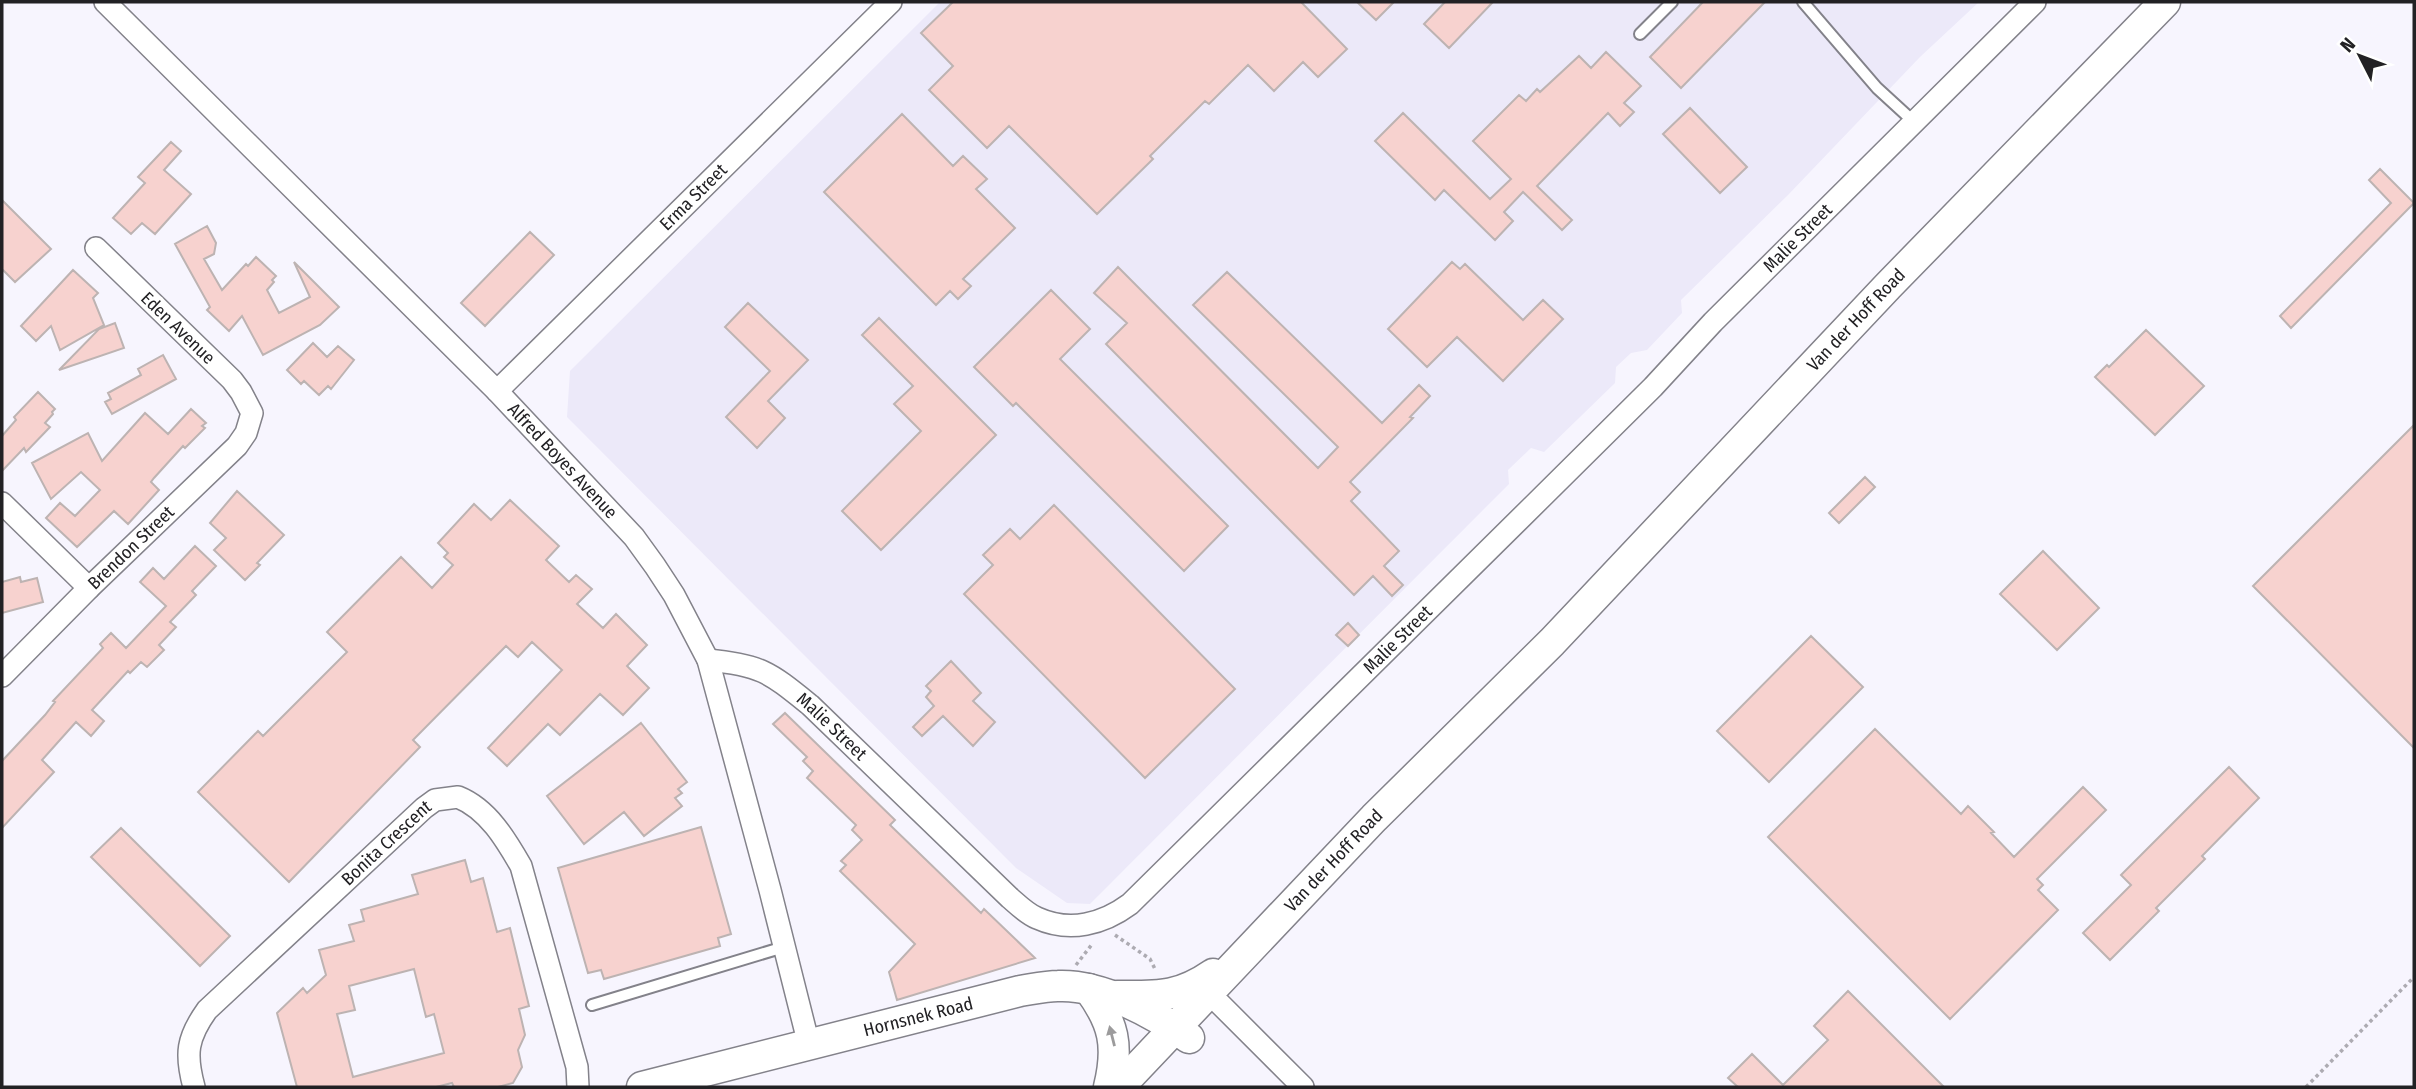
<svg xmlns="http://www.w3.org/2000/svg" width="2416" height="1089" font-family="'Fira Sans Condensed',sans-serif">
<style>
.built{fill:#ece9f9}
.building{fill:#f7d2cf;stroke:#bdb3b2;stroke-width:2;fill-rule:evenodd}
.lines{fill:none;stroke-linecap:round;stroke-linejoin:round}
.service-casing{stroke:#83828a;stroke-width:14}
.minor-casing{stroke:#83828a;stroke-width:24}
.secondary-casing{stroke:#83828a;stroke-width:33}
.path{stroke:#adabb2;stroke-width:3.5;stroke-dasharray:3.5 3.5;stroke-linecap:butt}
.service{stroke:#fff;stroke-width:10}
.minor{stroke:#fff;stroke-width:21}
.secondary{stroke:#fff;stroke-width:30}
.oneway{fill:#9c9b9c}
.labels{text-anchor:middle;dominant-baseline:central;stroke-width:7;stroke-linejoin:round;paint-order:stroke}
.street-label{font-size:18px;fill:#222124;stroke:#fff}
</style>
<rect width="100%" height="100%" fill="#f7f5fe"/>
<!-- built -->
<path class="built" d="M940,2H1979L1920,57L1788,195L1681,300L1682,313L1647,350L1631,353L1616,367L1615,383L1544,452L1531,448L1508,470L1509,484L1090,904L1067,903L1016,868L567,417L570,371Z"/>
<!-- building -->
<path class="building" d="M953,2H1301L1347,49L1318,77L1303,62L1274,91L1248,65L1209,104L1205,101L1150,156L1153,159L1097,214L1009,126L987,148L929,90L953,66L921,33Z
M1357,2H1394L1376,20Z
M1445,2H1493L1449,48L1424,24Z
M1703,2H1765L1681,88L1650,57Z
M1606,52L1641,86L1624,103L1634,112L1620,126L1608,113L1537,186L1572,220L1562,230L1523,192L1504,212L1513,221L1495,240L1444,190L1435,200L1375,141L1403,113L1490,199L1511,179L1473,141L1519,95L1526,101L1537,89L1540,92L1579,56L1591,68Z
M1690,108L1747,167L1720,193L1663,134Z
M902,114L953,166L963,156L987,179L976,189L1015,228L963,279L971,286L958,299L950,291L936,305L824,192Z
M171,142L181,151L164,170L191,194L155,234L142,223L131,234L113,218L145,183L138,177Z
M2380,169L2414,203L2291,328L2280,316L2391,203L2369,180Z
M2,200L51,249L15,282L2,269Z
M207,226L216,243L214,254L204,259L222,290L246,264L248,266L256,257L276,276L272,280L274,282L267,290L279,313L310,297L294,262L339,307L320,325L263,355L242,316L229,331L207,310L210,307L175,244Z
M530,232L554,255L485,326L461,303Z
M1452,262L1460,269L1465,264L1523,320L1543,300L1563,319L1503,381L1457,337L1427,367L1388,329Z
M1118,267L1318,468L1338,447L1193,305L1227,272L1382,423L1419,385L1430,396L1410,417L1413,418L1350,482L1360,492L1351,501L1399,551L1384,566L1403,585L1392,596L1373,576L1354,595L1106,344L1127,323L1094,293Z
M73,270L98,293L93,298L104,325L60,350L51,326L36,341L21,326Z
M1051,290L1090,329L1060,359L1228,526L1184,571L1016,403L1013,406L974,367Z
M748,303L808,360L768,401L785,418L757,448L726,417L770,371L725,327Z
M879,318L996,435L881,550L842,511L921,431L894,404L913,386L862,335Z
M115,323L124,348L59,370L99,329Z
M2146,330L2204,386L2155,435L2095,377L2107,365L2109,367Z
M313,343L327,357L338,346L354,360L331,389L328,386L319,395L304,381L301,384L287,370Z
M163,355L176,379L112,414L105,402L111,399L108,393L141,375L138,369Z
M38,392L55,409L52,412L53,414L45,423L50,427L26,452L24,448L2,471V436L16,420L14,417Z
M191,409L206,423L202,426L205,428L185,448L183,446L154,478L151,482L159,490L128,524L114,511L77,547L46,518L60,503L75,516L100,490L81,472L51,499L32,463L88,433L102,461L145,413L168,434Z
M2414,425V748L2253,586Z
M1865,477L1875,487L1839,523L1829,513Z
M237,491L284,535L257,563L260,565L245,580L214,550L226,538L210,523Z
M510,500L559,546L546,560L569,582L576,575L592,589L577,604L603,628L616,614L647,645L627,666L649,688L623,715L600,694L560,735L548,724L507,766L488,748L562,670L532,642L518,657L506,646L413,740L420,747L289,882L198,792L258,731L263,736L347,652L327,632L401,557L432,588L453,565L444,557L448,553L438,543L474,504L491,520Z
M1054,505L1235,689L1145,778L964,594L993,565L983,555L1010,529L1020,539Z
M195,546L216,566L192,591L196,595L170,622L176,627L159,645L164,650L147,667L141,662L130,673L128,671L92,710L104,721L91,736L76,722L42,760L54,772L2,828V761L45,715L55,702L53,701L103,648L100,644L111,633L126,648L166,606L140,582L153,568L164,579Z
M2043,551L2099,608L2057,650L2000,594Z
M20,577L21,582L37,578L43,602L2,613V582Z
M1348,623L1359,635L1348,646L1336,635Z
M1811,636L1863,687L1769,782L1717,731Z
M951,661L981,693L973,701L995,722L973,746L943,716L922,736L913,727L934,706L926,697L931,691L926,686Z
M785,713L895,820L890,825L981,913L984,909L1035,958L897,1000L889,972L915,944L840,871L846,865L841,861L862,840L852,830L856,825L807,778L813,771L803,761L807,757L773,724Z
M641,723L687,782L678,789L682,793L675,798L682,806L644,836L624,812L584,844L547,796Z
M1875,729L1961,814L1968,806L1994,832L1991,833L2014,857L2083,787L2106,810L2037,879L2043,885L2038,890L2058,910L1950,1019L1768,837Z
M2229,767L2259,798L2202,856L2205,859L2156,908L2159,911L2110,960L2083,933L2131,885L2121,875Z
M701,827L731,934L718,938L720,946L604,979L601,970L588,973L558,868Z
M121,828L230,936L200,966L91,857Z
M465,860L471,882L483,878L497,932L510,928L529,1006L519,1009L525,1035L518,1050L522,1067L513,1083L498,1087H454L452,1083L436,1087H297L277,1013L303,988L307,993L326,975L319,950L354,941L349,925L364,921L361,910L418,894L412,875ZM414,969L426,1017L434,1014L444,1053L353,1077L337,1014L355,1010L349,986Z
M1848,991L1944,1087H1738L1728,1078L1752,1054L1783,1085L1828,1040L1814,1026Z"/>
<g class="lines">
<defs>
<path id="service" d="M1803,2L1877,88L1913,121
M1640,34L1672,2
M592,1005L784,947"/>
<g id="minor">
<path id="s1" d="M105,2L497,391L634,537L655,566L674,595L708,660L770,890L809,1045"/>
<path id="s2" d="M497,391L891,2"/>
<path d="M2,503L89,588"/>
<path id="s3" d="M708,660C761,665 769,672 810,705L1010,898C1018,905 1027,914 1037,918C1070,933 1103,924 1130,904L1544,495L1653,387L1713,322L2035,2"/>
<path id="s4" d="M2,676L89,588L237,446L246,433L252,413L241,392L232,380L96,248"/>
<path d="M1220,1004L1303,1087"/>
<path id="s5" d="M194,1087C185,1054 187,1038 207,1010L424,808L435,800L458,797C488,809 506,840 521,866L577,1067L578,1087"/>
</g>
<g id="secondary">
<path d="M1089,989C1114,1023 1119,1046 1109,1087"/>
<path d="M1117,996C1158,996 1178,998 1213,974"/>
<path id="s6" d="M642,1087L1020,991C1033,989 1046,986 1058,986C1102,984 1155,1014 1189,1038"/>
<path id="s7" d="M1119,1087L1374,818L1552,642L1888,286L2165,2"/>
</g>
</defs>
<!-- service casing -->
<use href="#service" class="service-casing"/>
<!-- minor casing -->
<use href="#minor" class="minor-casing"/>
<!-- secondary casing -->
<use href="#secondary" class="secondary-casing"/>
<!-- path -->
<path class="path" d="M1115,935L1150,959L1156,971
M1076,965L1093,943
M2306,1087L2414,977"/>
<!-- service -->
<use href="#service" class="service"/>
<!-- minor -->
<use href="#minor" class="minor"/>
<!-- secondary -->
<use href="#secondary" class="secondary"/>
</g>
<!-- one-way arrows -->
<defs><path id="oneway-solid" d="M-6-.8H1V-3.2L6.5 0L1 3.2V.8H-6Z" transform="scale(1.75)"/></defs>
<use class="oneway" href="#oneway-solid" transform="translate(1112 1036) rotate(-104)"/>
<g class="labels">
<!-- street labels -->
<g class="street-label">
<text stroke="none"><textPath href="#s2" startOffset="276">Erma Street</textPath></text>
<text stroke="none"><textPath href="#s3" startOffset="1468">Malie Street</textPath></text>
<text stroke="none"><textPath href="#s7" startOffset="1064">Van der Hoff Road</textPath></text>
<text transform="translate(178 328) rotate(44)">Eden Avenue</text>
<text stroke="none"><textPath href="#s1" startOffset="648">Alfred Boyes Avenue</textPath></text>
<text stroke="none"><textPath href="#s4" startOffset="182">Brendon Street</textPath></text>
<text stroke="none"><textPath href="#s3" startOffset="901">Malie Street</textPath></text>
<text stroke="none"><textPath href="#s3" startOffset="145">Malie Street</textPath></text>
<text stroke="none"><textPath href="#s5" startOffset="327">Bonita Crescent</textPath></text>
<text stroke="none"><textPath href="#s7" startOffset="312">Van der Hoff Road</textPath></text>
<text stroke="none"><textPath href="#s6" startOffset="285">Hornsnek Road</textPath></text>
</g>
</g>
<!-- border -->
<rect width="2416" height="1089" fill="none" stroke="#222124" stroke-width="7"/>
<!-- north arrow -->
<g transform="translate(2360 56) rotate(312)" stroke="#ffffff" stroke-width="5" paint-order="stroke">
<path d="M0-5L12 26L0 18L-12 26Z" fill="#222124"/>
<text y="-10" font-size="19" font-weight="bold" text-anchor="middle" fill="#222124">N</text>
</g>
</svg>
